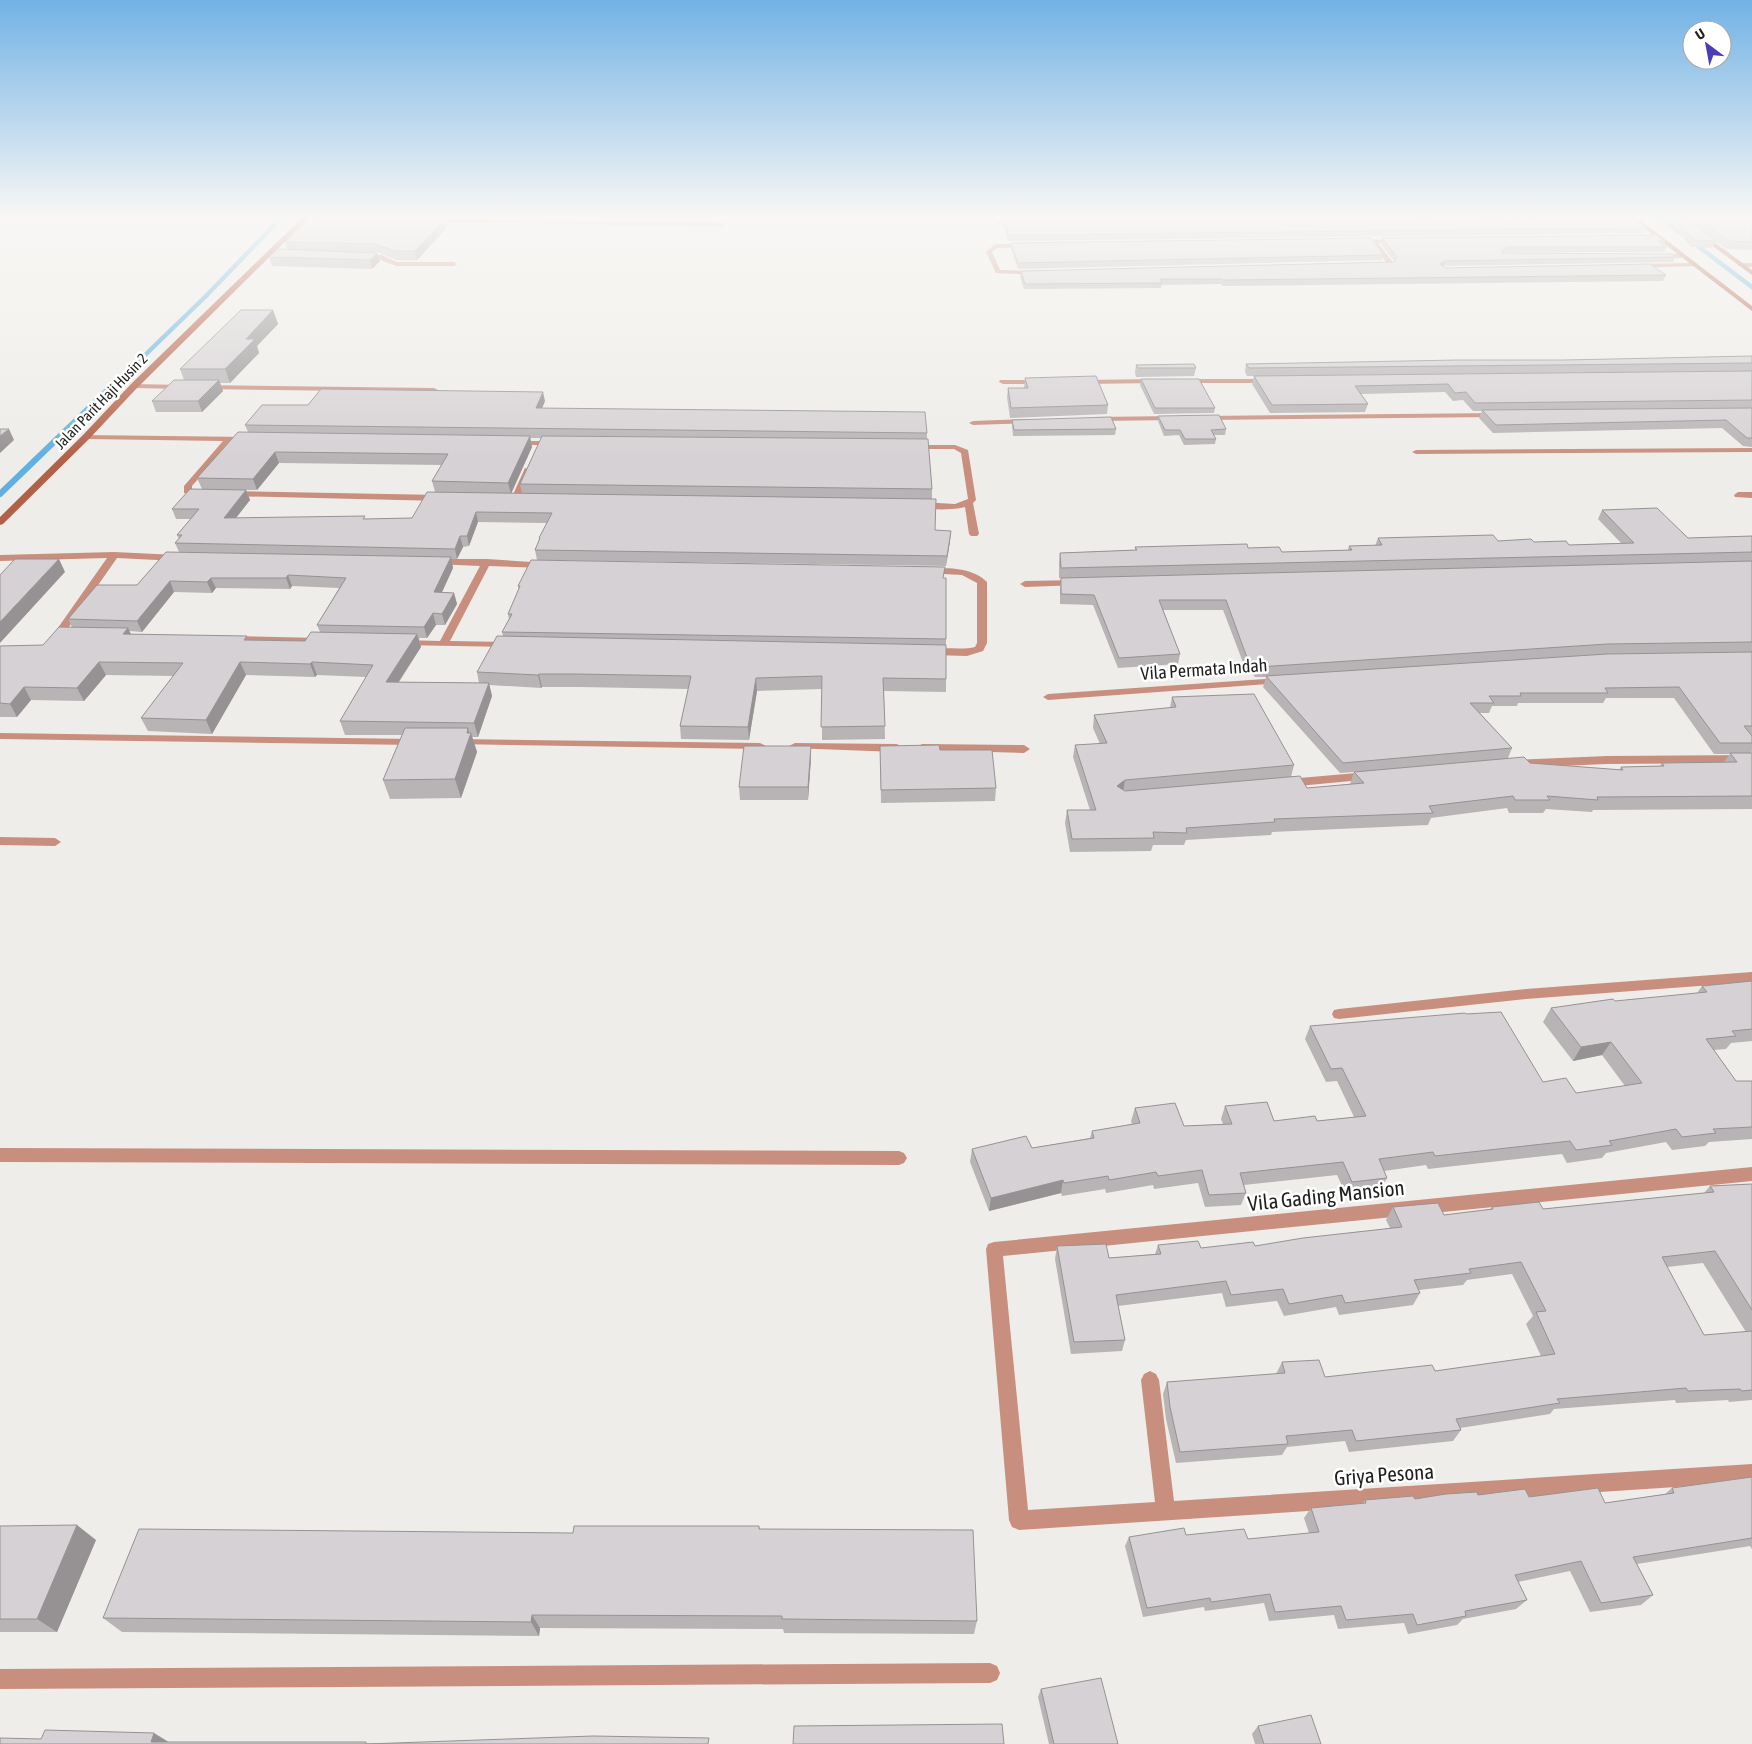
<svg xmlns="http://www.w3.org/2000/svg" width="1752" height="1744" font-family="'Asap Condensed',sans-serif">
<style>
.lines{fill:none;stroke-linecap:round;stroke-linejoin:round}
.stream-far1{stroke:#61b0e1;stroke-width:4.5}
.stream{stroke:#61b0e1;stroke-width:6}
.street{fill:#c98f7e;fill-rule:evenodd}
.secondary{fill:#b26047;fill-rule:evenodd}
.wall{fill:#b8b4b6;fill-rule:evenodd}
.shaded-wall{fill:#969294}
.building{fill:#d6d1d4;stroke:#969294}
.labels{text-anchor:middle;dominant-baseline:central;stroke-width:5;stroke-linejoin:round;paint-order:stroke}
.far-street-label{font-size:15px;fill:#1f1f1d;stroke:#fff}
.street-label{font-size:18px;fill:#1f1f1d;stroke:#fff}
.near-street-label{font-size:21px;fill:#1f1f1d;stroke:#fff}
</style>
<rect width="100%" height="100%" fill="#efede9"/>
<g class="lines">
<!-- stream-far1 -->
<path class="stream-far1" d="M1658,216L1752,287
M113,386L206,296L283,216"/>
<!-- stream -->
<path class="stream" d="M0,494L114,384"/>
<!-- street -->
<path class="street" d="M432,219L724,223L727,225L724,227L430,222Z
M999,221H1021L1024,223L1021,225L997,224Z
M1358,239L1400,240L1398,243H1378L1394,264L1393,265L1375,267V265L1387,263L1372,243L1356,242Z
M995,244H1030L1028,247L997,248L992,252L1000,270L1037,271L1040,273L1037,275L996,273L986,252Z
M361,254L382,255L397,262H454L457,264L454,266H397L385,262L380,259L359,257Z
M1656,254H1681L1684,256L1681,258L1654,257Z
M1695,263L1697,264V266L1635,268L1632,266L1635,264Z
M1740,263H1752V267L1738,266V264Z
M1157,379H1160V383L1082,384L1078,382L1082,380Z
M1182,379H1270L1274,381L1270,383H1182Z
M1000,380H1042L1046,382L1042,384H1003L999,382Z
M131,384L184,385L188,387L184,389L134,388L130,386Z
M201,385L434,388L438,390L434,392L204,389L200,387Z
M1500,413V417H1497L1205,420L1201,418L1205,416Z
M1175,416L1179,418L1178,420L1095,421L1091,419L1095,417Z
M1027,419H1030V423L973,425L969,423L973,421Z
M83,435L249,437L253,439L249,441H231L192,486V489L206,492L207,494L203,497L184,493V486L223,441L86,439L82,437Z
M511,441H554L558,443L554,445H514L510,443Z
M908,445H955L968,450L976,500L973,503L979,534L977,536H971L969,534L965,507C954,510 925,511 917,505L921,502L955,504L968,499L961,453L954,449H908Z
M1752,448V452L1416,454L1412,452L1416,450Z
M525,468L532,470L519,499L512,501L511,499Z
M231,491L441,495L445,498L441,501L228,496L227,494Z
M1738,492H1752V498L1735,497L1734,495Z
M114,552L177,555L182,558L177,561L117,558L66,631L74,635L69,638L55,632L107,558L0,561V555Z
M437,559H487L547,563L549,565L544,568L489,566L450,641L508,642L513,645L512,647L399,645V641L403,640L440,641L480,566L434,564L432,562Z
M929,568C948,568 972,567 987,582V643L983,651L967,656L931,655L926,652C934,645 962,651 975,647L977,643V583L962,575L926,573V569Z
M1077,580L1082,583L1080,585L1025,587L1020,584L1025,581Z
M231,636L321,638L326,641L321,644L227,641L226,639Z
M1280,678L1284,679L1285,681L1284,683L1048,700L1043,697L1048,694Z
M0,733L415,739L421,742L415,745L0,739Z
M457,739L760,743L766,746L760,749L453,744L451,742Z
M795,743L897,744L903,748L897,752L791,748L789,746Z
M922,744L1024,745L1030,749L1024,753L918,750L916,748Z
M1752,755V763L1607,764L1512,768L1506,764L1512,760L1607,756Z
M1368,772L1372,773L1374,776L1372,779L1288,787L1282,783L1288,779Z
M0,837L55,838L61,842L55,846L0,845Z
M1752,972V982L1526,999L1339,1019L1334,1018L1332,1014L1334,1010L1339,1009L1526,989Z
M0,1148L899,1151L904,1153L907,1158L904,1163L899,1165L0,1162Z
M1752,1167V1181L1003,1256L1028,1510L1155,1502L1141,1380L1144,1374L1150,1371L1156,1374L1159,1380L1174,1501L1752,1464V1482L1019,1530L1012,1527L1009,1520L986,1249L988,1244L994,1242Z
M990,1663L997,1666L1000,1673L997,1680L990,1683L0,1689V1669Z"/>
<!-- secondary -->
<path class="secondary" d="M304,216H311L137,388L89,439L3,524L0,525V517L83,435L131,384Z
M1628,216H1635L1752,306V311Z
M1672,216H1679L1752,270V275Z"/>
</g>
<!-- wall -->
<path class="wall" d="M77,216H137L78,217Z
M320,216H457L456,218H448L449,225L417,260H397L377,252H350L377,253L380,261L372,269L272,266L269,257L287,249L285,242Z
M1000,216H1472L1331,218L1001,219Z
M1664,216H1682L1716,241L1712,248L1691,247Z
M1682,216H1752V250L1726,249Z
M1004,221L1646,228L1644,233L1008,241L1004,227Z
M1382,238L1665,241L1663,245L1667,247L1664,252H1504L1503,253L1675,257L1673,262L1443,266L1445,268L1666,275L1663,281L1222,286L1221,284L1162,285L1161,288L1024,289L1020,277L1021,271L1394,262V261L1381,244Z
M1011,243L1384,255L1382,260L1018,269L1011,249Z
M273,310L278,324L257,346L259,353L230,383H220L223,391L202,412H156L152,401L184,380L180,369Z
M1752,356V447L1743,446L1722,428L1493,433L1479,418L1482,411H1473L1463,400L1453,401L1445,392L1361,394L1368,404L1365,412L1270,413L1252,384L1254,376H1247L1245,372L1246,364L1564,360Z
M1136,365L1196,368L1194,376L1136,377L1135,373Z
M1025,378L1108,405L1107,414L1010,418L1007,397L1008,388H1024Z
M1141,379L1215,408L1214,413L1154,414L1140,385Z
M545,401L542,408L927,433V439L932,489V499L935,530L950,541L946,566L537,560L535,550L539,541V538L547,523L478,522L469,546L463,547L457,559H451L453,568L442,592L454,593L457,604L445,625H436L427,638H419L421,647L399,682L479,683L477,672L503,636L502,632L509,619L508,614L519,590L518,586L944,578H946V692L884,691L885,739L822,740V689L757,691L749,740L681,739L680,726L688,689L579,687H542L541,688L489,685L492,696L478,737H472L477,752L461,798L390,799L383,780L402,735H345L340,721L366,677L317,675L315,677L246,675L212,734L148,731L141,718L173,676L106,675L84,701L31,700L17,717H0V646L43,645L72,627L68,619L137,585L179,552L175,543L179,539L177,535L191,519H176L172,509L202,489L197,478L248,432L245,425ZM530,438H541L520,484L522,493H511L532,447ZM279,463L442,465L432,481L435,492L412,518L366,519L236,518L250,500L246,490H257ZM292,586L339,588L317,625L320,632L305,641L248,640L131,634L129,631L142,632L174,592L212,593L216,588L290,589Z
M1158,416L1226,429L1225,435H1214L1216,439L1215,444L1184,445L1179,435L1164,436L1158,421Z
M1012,420L1116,429L1115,435L1013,436L1012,426Z
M1602,510L1688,538L1752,536V751L1751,753H1752V809L1593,810L1592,812L1546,809L1543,813H1509L1507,808L1431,818L1428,825L1272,832L1271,835L1186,840L1184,845H1153L1151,851L1070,852L1065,823L1067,810H1090L1073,757L1075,745L1100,744L1093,728L1094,715L1170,708L1172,697L1294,765L1291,777L1307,788L1350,784L1354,772L1340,773L1263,687L1266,677H1255L1244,665L1223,610H1163L1180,654L1178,664L1118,668L1093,605L1060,604V588L1061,578H1059V562L1060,553L1135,550V547L1248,548L1282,552L1348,550L1349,546H1375L1378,538L1498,541L1534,542L1569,545L1621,543L1598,519ZM1606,698H1674L1714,754H1730L1724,762L1662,763L1660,766L1621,767L1619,770L1530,763L1508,758L1512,748L1480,713H1489L1492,706H1517L1518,703H1603Z
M811,746V758L808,800H740L739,787Z
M880,746L940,750L996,788L995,801L881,803Z
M1752,981V1041L1731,1043L1726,1049L1714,1050L1736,1081H1752V1139L1709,1142L1705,1146L1672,1150L1666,1142L1606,1153L1602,1158L1567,1163L1562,1154L1428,1169L1426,1165L1384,1171L1387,1178L1380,1191L1346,1194L1337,1175L1244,1185L1246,1193L1241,1205L1205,1207L1198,1183L1154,1189L1153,1185L1106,1193L1105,1189L1062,1196L1061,1193L989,1211L970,1162L972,1149L1032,1148L1090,1138L1092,1131L1132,1124L1131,1121L1135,1108L1184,1126L1223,1124L1221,1119L1225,1106L1274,1121H1317L1354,1117L1337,1081L1326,1082L1305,1039L1310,1026L1466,1014L1543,1082L1576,1093L1625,1086L1602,1055L1573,1061L1543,1022L1551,1008L1697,993L1702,986Z
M1752,1184V1400L1729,1402L1728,1400L1676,1403L1675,1400L1554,1409L1550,1414L1460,1428L1461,1430L1453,1441L1349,1452L1345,1441L1287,1447L1282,1455L1176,1463L1166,1419L1163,1394L1167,1382L1276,1374L1282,1362L1325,1377L1435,1371L1541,1356L1526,1324L1533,1316L1512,1274L1467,1280L1463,1285L1419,1290L1420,1293L1413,1305L1339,1315L1336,1307L1284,1316L1277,1301L1226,1307L1222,1293L1118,1306L1125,1340L1122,1351L1071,1354L1055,1259L1057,1246L1109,1258L1155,1254L1158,1245L1201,1248L1255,1246L1390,1228L1386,1220L1393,1207L1444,1215L1490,1209L1492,1207L1543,1209L1704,1193L1710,1186ZM1703,1263L1746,1332L1704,1335L1667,1267Z
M1752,1477V1549L1750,1546L1637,1564L1653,1595L1641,1605L1590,1612L1570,1571L1518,1582L1527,1600L1516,1609L1463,1619L1457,1625L1408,1634L1404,1623L1338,1629L1334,1615L1269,1621L1264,1603L1205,1611L1204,1607L1143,1617L1125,1546L1129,1537L1186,1535L1248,1539L1309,1533L1304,1518L1311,1508L1362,1503L1365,1500L1415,1499L1478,1495L1529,1497L1605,1503L1665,1494L1672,1488Z
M0,1526L96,1540L57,1632H0Z
M759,1526L760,1529L977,1621L974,1634L784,1633L783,1629L540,1628L539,1636L122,1632L103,1618L573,1533Z
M1041,1689L1118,1744H1049L1038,1697Z
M1258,1726L1321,1744H1255L1252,1734Z"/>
<!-- shaded-wall -->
<path class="shaded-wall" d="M447,217L449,225L417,260L415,251Z
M377,253L380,261L372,269L370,260Z
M1445,261L1443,266L1438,269L1440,264Z
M273,310L278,324L257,346L259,353L230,383L225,369L246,339Z
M219,380L223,391L202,412L198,401Z
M543,392L545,401L538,418L536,408Z
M9,429L14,440L0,453V436Z
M530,436L532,447L511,494L508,483Z
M275,452L279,463L257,490L253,479Z
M246,490L250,500L228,528L224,518Z
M476,512L478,522L469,546L467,536Z
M951,531L950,541L946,566L947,556Z
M460,536L463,547L457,559L455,549Z
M451,557L453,568L437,603L434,592Z
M59,559L65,572L0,643V622Z
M288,575L292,586L290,589L286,578Z
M211,578L216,588L212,593L207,582Z
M170,581L174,592L142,632L137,621Z
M454,593L457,604L445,625L442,614Z
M433,613L436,625L427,638L424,627Z
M128,628L134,641L123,634Z
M417,634L421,647L390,695L386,682Z
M99,662L106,675L84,701L77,688Z
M240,662L246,675L212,734L206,720Z
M312,662L317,675L315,677L310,664Z
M539,674L542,687L541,688L538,675Z
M756,678L757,691L749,740L748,727Z
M489,683L492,696L478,737L474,723Z
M24,687L31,700L17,717L10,704Z
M468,728L470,736L471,733L477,752L461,798L455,779Z
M811,746V758L808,800V787Z
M1125,780L1123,792L1117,786Z
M1611,1042L1602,1055L1573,1061L1581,1047Z
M1063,1180L1061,1193L989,1211L991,1198Z
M77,1525L96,1540L57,1632L37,1619Z
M532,1615L540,1628L539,1636L531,1622Z
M154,1733L172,1744L151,1742Z"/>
<!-- building -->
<path class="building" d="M320,216H403L447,217L415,251H395L375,244L285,242L310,219H317Z
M1585,216H1630L1646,228L1009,235L1004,221L1332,220Z
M1673,216H1682L1716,241L1694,240Z
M1695,216H1752V242L1730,241Z
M1656,235L1665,241H1658L1667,247H1506L1502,252L1504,253L1672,254L1675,257L1445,261L1440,264L1445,268L1650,264L1666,275L1223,280L1222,279H1160L1162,283L1025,284L1021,271L1394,262L1397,257L1382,238Z
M1371,238L1384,255L1018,263L1011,243Z
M278,249L377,253L370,260L269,257Z
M241,310H273L246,339H255L225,369H180Z
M1752,356V363L1249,368L1246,364L1458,360H1564Z
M1194,364L1196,368H1138L1136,365Z
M1752,371V400L1475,403L1466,392L1455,393L1448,384L1355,386L1368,404L1272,405L1254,376Z
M1096,376L1108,405L1011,408L1008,388H1028L1025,378Z
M1141,379H1199L1215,408H1155Z
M174,380H219L198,401H152Z
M321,389L543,392L536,408L925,412L927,433L245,425L262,405H308Z
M1752,408V438H1747L1726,420L1496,425L1482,410Z
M1219,415L1226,429L1211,430L1216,439H1185L1180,430H1165L1158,416Z
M1111,417L1116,429L1014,430L1012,420Z
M0,429H9L0,436Z
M238,432L530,436L508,483L432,481L448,454L275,452L253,479L197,478Z
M542,436L928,439L932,489L520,484Z
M190,489L246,490L224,518L365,516L363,519L412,518L427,492L933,499H936L935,530L951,531L947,556L535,550L540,538H539L552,513L476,512L467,536H460L455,549L175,543L182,535H177L199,509H172Z
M1657,508L1688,538L1752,536V552L1061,568L1060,553L1137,550L1135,547L1247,544L1248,548L1279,547L1282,552L1352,550L1349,546L1382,545L1378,538L1493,535L1498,541L1531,539L1534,542L1566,541L1569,545L1634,543L1602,510Z
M166,552L451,557L434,592L454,593L442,614L433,613L424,627L317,625L346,578L288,575L286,578H211L207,582L170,581L137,621L68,619L97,585H137Z
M15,559H59L0,622V575Z
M531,560L945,567L943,578H946V639L502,632L512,614H508L520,586H518Z
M1752,561V642L1607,644L1258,667L1246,655L1226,600H1159L1180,654L1119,658L1094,595L1061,594V578Z
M59,627L128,628L123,634L247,636L244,640L305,641L311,632L417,634L386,682L489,683L474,723L340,721L373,665L312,662L310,664L240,662L206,720L141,718L183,663L99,662L77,688L24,687L10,704L0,703V646L43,645Z
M497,636L946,645V679L883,678L885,726L821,727L822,676L756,678L748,727L680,726L691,676L576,674H539L538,675L477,672Z
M1752,652V726H1744L1752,736V743H1720L1679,687L1605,688L1608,693H1520L1521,696H1489L1494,703H1470L1512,748L1343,763L1266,676L1607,654Z
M1254,694L1294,765L1125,780L1117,786L1125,791L1300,776L1307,788L1364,783L1354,772L1524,757L1530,763L1623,770L1621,767L1664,766L1662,763L1737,762L1730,753H1752V796L1597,797L1598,800L1547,796L1550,800H1515L1513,796L1429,806L1433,813L1274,819L1275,822L1186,828L1187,833L1153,832L1154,838L1072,839L1067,810H1096L1075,745L1107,743L1094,715L1176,707L1172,697Z
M405,728H468L467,733H471L455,779L383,780Z
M939,745L940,750H992L996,788L881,790L880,746Z
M744,746H811L808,787H739Z
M1752,981V1029L1732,1031L1736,1036L1706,1039L1736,1081H1752V1127L1713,1129L1716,1133L1682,1137L1676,1129L1609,1141L1612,1145L1576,1150L1570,1141L1435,1156L1433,1152L1379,1159L1387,1178L1352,1182L1343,1162L1240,1173L1246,1193L1209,1195L1202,1170L1158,1176L1156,1172L1109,1180L1108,1176L1064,1183L1063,1180L991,1198L972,1149L1026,1136L1032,1148L1094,1138L1092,1131L1140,1123L1135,1108L1175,1103L1184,1126L1232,1124L1225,1106L1267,1102L1274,1121L1315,1116L1317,1121L1366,1116L1342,1068L1331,1069L1310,1026L1465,1013L1466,1014L1501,1012L1543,1082L1566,1078L1576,1093L1642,1083L1611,1042L1581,1047L1551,1008L1613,999L1615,1001L1707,992L1702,986Z
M1752,1184V1310L1715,1251L1662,1257L1704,1335L1752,1331V1390L1742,1391L1740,1389L1688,1391L1686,1388L1557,1399L1560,1403L1456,1419L1461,1430L1356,1441L1352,1430L1286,1436L1288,1444L1180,1452L1170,1407L1167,1382L1285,1373L1282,1362L1319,1360L1325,1377L1432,1365L1435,1371L1555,1354L1536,1312L1546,1311L1521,1262L1469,1269L1471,1273L1414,1280L1420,1293L1345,1303L1342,1295L1289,1304L1283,1289L1231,1295L1226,1281L1116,1295L1125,1340L1074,1342L1057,1246L1106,1244L1109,1258L1161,1254L1158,1245L1198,1241L1201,1248L1253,1242L1255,1246L1303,1238L1402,1227L1393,1207L1438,1203L1444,1215L1493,1209L1492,1207L1539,1202L1543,1209L1714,1192L1710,1186Z
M1752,1477V1538L1633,1557L1653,1595L1601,1603L1581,1561L1515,1575L1527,1600L1465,1611L1466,1616L1417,1625L1413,1614L1346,1620L1341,1606L1275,1612L1270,1594L1211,1602L1210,1598L1147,1608L1129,1537L1184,1528L1186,1535L1244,1529L1248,1539L1319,1532L1311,1508L1366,1503L1365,1500L1413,1496L1415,1499L1446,1494L1477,1492L1478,1495L1525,1489L1529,1497L1598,1488L1605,1503L1674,1493L1672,1488Z
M77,1525L37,1619H0V1526Z
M574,1526H759V1529L973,1530L977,1621L782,1619V1616L532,1615L531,1622L103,1618L139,1529L573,1533Z
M1101,1678L1118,1744H1054L1041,1689Z
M1311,1715L1321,1744H1264L1258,1726Z
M1002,1724L1004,1744H793L794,1726Z
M45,1730L154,1733L151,1742H366V1744L593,1736L709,1738L708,1744H0V1738L41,1739Z"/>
<!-- sky -->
<linearGradient id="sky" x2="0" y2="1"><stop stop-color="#72b2e5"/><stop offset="0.47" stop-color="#f8f7f5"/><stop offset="1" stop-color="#f8f7f5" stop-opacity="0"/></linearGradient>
<rect width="1752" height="460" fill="url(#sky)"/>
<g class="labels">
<!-- far-street labels -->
<g class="far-street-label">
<text transform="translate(101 401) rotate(-46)">Jalan Parit Haji Husin 2</text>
</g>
<!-- street labels -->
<g class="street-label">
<text transform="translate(1204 669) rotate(-4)">Vila Permata Indah</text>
</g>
<!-- near-street labels -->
<g class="near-street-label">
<text transform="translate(1326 1195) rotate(-6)">Vila Gading Mansion</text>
<text transform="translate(1384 1474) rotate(-4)">Griya Pesona</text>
</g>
</g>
<!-- north arrow -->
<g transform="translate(1707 45) rotate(328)"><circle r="24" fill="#ffffff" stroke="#a5a5a5"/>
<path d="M0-4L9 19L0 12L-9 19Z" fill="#4a3eb5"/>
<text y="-8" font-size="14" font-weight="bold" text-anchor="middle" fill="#1f1f1d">U</text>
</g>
</svg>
